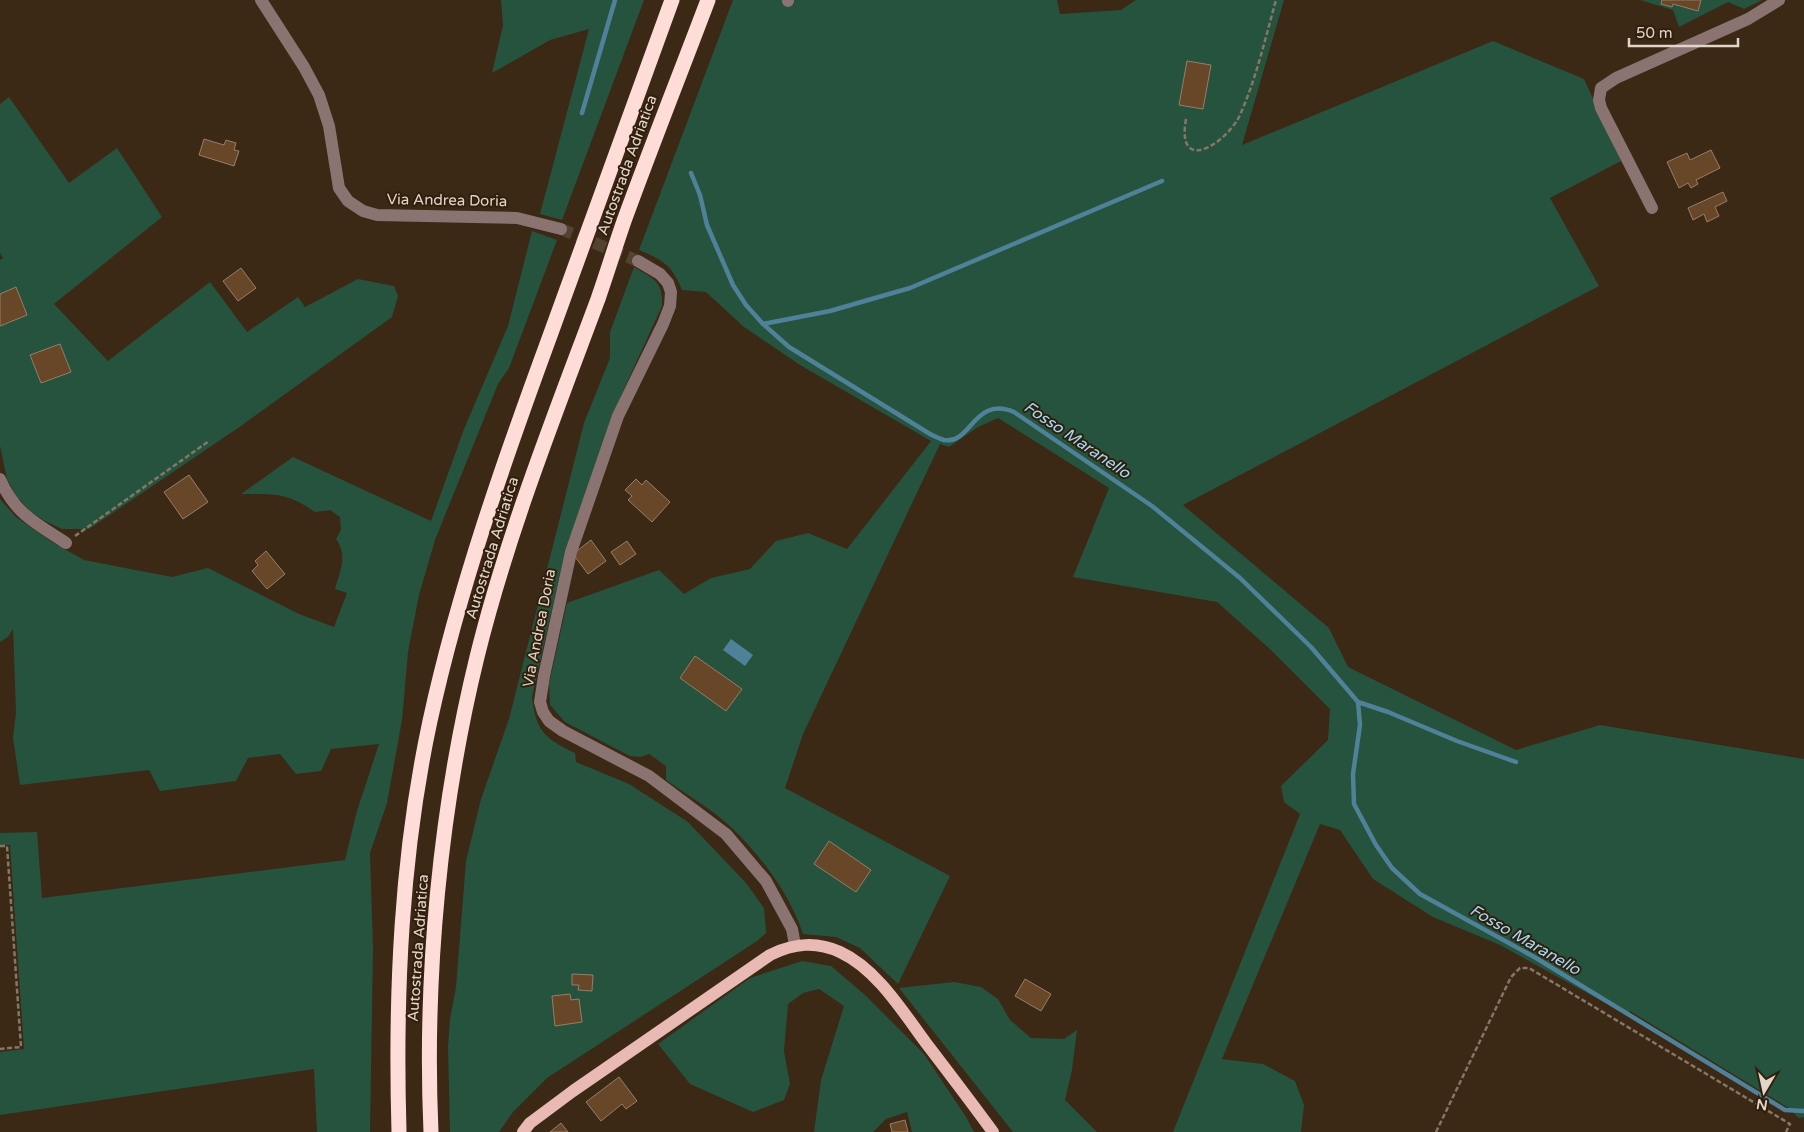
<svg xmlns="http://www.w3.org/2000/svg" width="1804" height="1132" font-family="'Varela Round',sans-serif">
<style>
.green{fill:#26533e;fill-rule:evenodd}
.water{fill:#4f8198}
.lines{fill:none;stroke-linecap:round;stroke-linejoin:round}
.stream{stroke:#4f8198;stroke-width:4.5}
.building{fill:#674727;stroke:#967f6a}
.minor-tunnel{stroke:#544230;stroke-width:12;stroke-dasharray:12 6;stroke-linecap:butt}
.path{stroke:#867666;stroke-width:2.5;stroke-dasharray:5 2.5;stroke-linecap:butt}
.minor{stroke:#8a7370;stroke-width:12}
.major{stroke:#e8bab3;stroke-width:12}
.highway{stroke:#fedcd7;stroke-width:15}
.labels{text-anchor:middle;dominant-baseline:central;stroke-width:4;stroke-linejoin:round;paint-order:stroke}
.street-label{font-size:15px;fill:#e1d4c9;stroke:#311e0b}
.water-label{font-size:16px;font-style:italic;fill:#9cdbf8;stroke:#311e0b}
</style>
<rect width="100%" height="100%" fill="#3b2815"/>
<!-- green -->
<path class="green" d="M501,0H644L562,220L540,214L589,29L550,40L492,73L503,25Z
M733,0H1057L1060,14L1121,10L1136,0H1284L1242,145L1493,41L1584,79L1621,161L1550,198L1599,286L1183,505L1329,628L1348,667L1516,750L1600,725L1804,759V1117L1799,1118L1787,1107L1630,1011L1627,1015L1500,945L1433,917L1373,879L1340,830L1320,824L1222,1059L1263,1064L1295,1081L1304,1105L1301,1132H1173L1300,814L1284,802L1281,786L1328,740L1330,709L1271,650L1217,602L1073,577L1109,488L998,418L978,427L949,447L940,444L803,734L785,788L950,876L898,984L860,948L836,937L803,934C790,894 761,856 731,827C712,809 687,795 666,780V766L649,754L641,757L630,756L565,722L550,705L549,684L567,603L659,570L684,594L711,578L750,569L776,541L808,533L847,549L931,441L800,365L744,327L706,292L682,290C672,265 663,260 639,250ZM695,656L742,689L726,711L680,678ZM829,842L871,870L856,892L814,864Z
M1640,0H1762L1744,9L1728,2L1679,27L1673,10Z
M9,97L69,183L117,148L162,217L54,304L108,361L210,282L247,332L298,297L305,307L358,279L394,286L398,296L392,317L238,428L89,529H62L45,521L30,511L16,496L7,479L0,446V326L27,315L16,287L0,294V260L3,258L0,253V104ZM60,344L71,372L41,383L30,356Z
M532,231L557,240L509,368L498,384L435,540L419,595L408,652L402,720L387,803L370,853L373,949L370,1132H317L314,1069L0,1115V1052L24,1049L10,845H0V833L37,832L42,898L345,860L357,811L379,744L331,749L321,771L296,774L280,754L248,758L236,781L160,791L149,770L20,785L13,738L16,712L13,629L8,637L0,642V499L16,517L52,542L84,560L172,577L208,568L299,614L334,627L347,593L335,589C340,571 348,556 336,539L341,530L340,517L330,510L315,512C286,492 275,494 241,494L293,457L431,521L464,429L508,326Z
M634,267C654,279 663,281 662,306L613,413L565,552L532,697C536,731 544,738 575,753L576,762L629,784L688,822L746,883L764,908L766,933L757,941L547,1078L513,1112L499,1132H450L448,1047L450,1019L456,987L466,861L481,799L509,719L584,423L610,358V332ZM572,974L593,975L592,991L579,990V985L572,984ZM570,994L571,1000L579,999L582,1022L555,1025L552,996Z
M802,961L831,966L865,995L924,1054L966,1117L974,1132H912L907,1112L886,1119L873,1132H814L821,1080L844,1006L819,989L803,993L788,1004L784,1051L790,1084L784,1100L753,1112L690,1084L658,1044L750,978Z
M954,982L981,987L998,999L1010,1020L1031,1038L1064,1039L1077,1030L1072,1070L1065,1100L1097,1132H1013L899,988Z"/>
<!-- water -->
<path class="water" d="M731,639L753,655L745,666L723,650Z"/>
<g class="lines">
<!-- stream -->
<path class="stream" d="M582,113L615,0
M691,173L700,195L707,225L733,285L746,305L763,324L789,347L930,434C934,436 940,439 944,440C971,445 974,395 1014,412L1152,506L1240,578L1311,647L1358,702L1388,712L1457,741L1516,762
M763,324L830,311L910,288L1162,181
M1358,702L1360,725L1353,774L1354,804L1376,845L1392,868L1420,894L1536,958L1785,1110L1804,1111"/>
</g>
<!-- building -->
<path class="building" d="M1662,0H1701L1698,11L1673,4L1672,7L1661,4Z
M1187,61L1211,65L1203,109L1179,105Z
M204,139L224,145L226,140L236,143L234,150L239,151L234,166L199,155Z
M1711,150L1720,168L1696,180L1698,184L1691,188L1688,183L1679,188L1667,162L1687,153L1690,160Z
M1723,192L1727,201L1715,207L1719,216L1707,222L1704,214L1693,220L1688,208Z
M241,268L256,288L238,301L223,281Z
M16,287L27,315L0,326V294Z
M60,344L71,372L41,383L30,355Z
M189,475L208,502L183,519L164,492Z
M636,479L642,485L646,480L670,502L652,522L628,500L632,496L625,490Z
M591,540L606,561L588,574L573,554Z
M627,541L636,554L620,565L611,552Z
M266,551L285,574L267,589L252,571L258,565L255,561Z
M695,656L742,689L726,711L680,678Z
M829,841L871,870L856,892L814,864Z
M572,974L593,975L592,991L578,990L579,985H572Z
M1025,979L1051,994L1041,1011L1015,996Z
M570,994L571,1000L579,999L582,1022L555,1026L552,996Z
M619,1077L637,1101L626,1109L622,1104L601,1121L586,1102Z
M905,1120L908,1132H892L890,1124Z
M561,1123L568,1132H550Z"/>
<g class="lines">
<!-- minor-tunnel -->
<path class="minor-tunnel" d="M561,229L638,261"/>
<!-- path -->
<path class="path" d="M1186,119C1176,175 1225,144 1239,117C1256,80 1265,39 1276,0
M75,536L209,441
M0,846H7L21,1047L0,1049
M1436,1132L1511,977L1520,968H1529L1790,1124L1786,1132"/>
<!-- minor -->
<path class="minor" d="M261,0L304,67L319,95L329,126L339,188L348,201L363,211L377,215L517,218L561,229
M788,1V0
M1652,208L1601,108L1599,100L1601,88L1616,78L1748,19L1779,0
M638,261L660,274L668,283L671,292L670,306L663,324L618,416L571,552L544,676L540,702L543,712L549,721L563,731L649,776L726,834L766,881L792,929L795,945
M0,479C15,514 36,523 66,543"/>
<!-- major -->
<path class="major" d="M523,1132L530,1123L573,1091L770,955C794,943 816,941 840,952C877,969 903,1012 926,1043C949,1073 971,1102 993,1132"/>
<!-- highway -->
<path class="highway" d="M399,1132C395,994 401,856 430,721C459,588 504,461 551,333C591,222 632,111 672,0
M431,1132C424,977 440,808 477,657C507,535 554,417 598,299C607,273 615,247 624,221C651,147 680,74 708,0"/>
</g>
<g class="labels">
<!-- street labels -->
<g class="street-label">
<text transform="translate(627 165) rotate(-70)">Autostrada Adriatica</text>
<text transform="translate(447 200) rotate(1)">Via Andrea Doria</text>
<text transform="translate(492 548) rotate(-73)">Autostrada Adriatica</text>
<text transform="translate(539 628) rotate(-79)">Via Andrea Doria</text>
<text transform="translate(418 948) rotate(-86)">Autostrada Adriatica</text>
</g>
<!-- water labels -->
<g class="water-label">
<text transform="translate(1077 440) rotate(34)">Fosso Maranello</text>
<text transform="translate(1525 940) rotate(30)">Fosso Maranello</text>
</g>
</g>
<!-- north arrow -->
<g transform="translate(1764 1092) rotate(189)" stroke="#311e0b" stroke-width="4" paint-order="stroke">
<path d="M0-4L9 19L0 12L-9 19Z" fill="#e1d4c9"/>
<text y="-8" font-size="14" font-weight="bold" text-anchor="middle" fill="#e1d4c9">N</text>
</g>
<!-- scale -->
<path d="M1629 38v8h109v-8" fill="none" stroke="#e1d4c9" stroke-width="2.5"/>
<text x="1636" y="38" font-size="15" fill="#e1d4c9" stroke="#311e0b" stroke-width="4" paint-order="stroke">50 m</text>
</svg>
